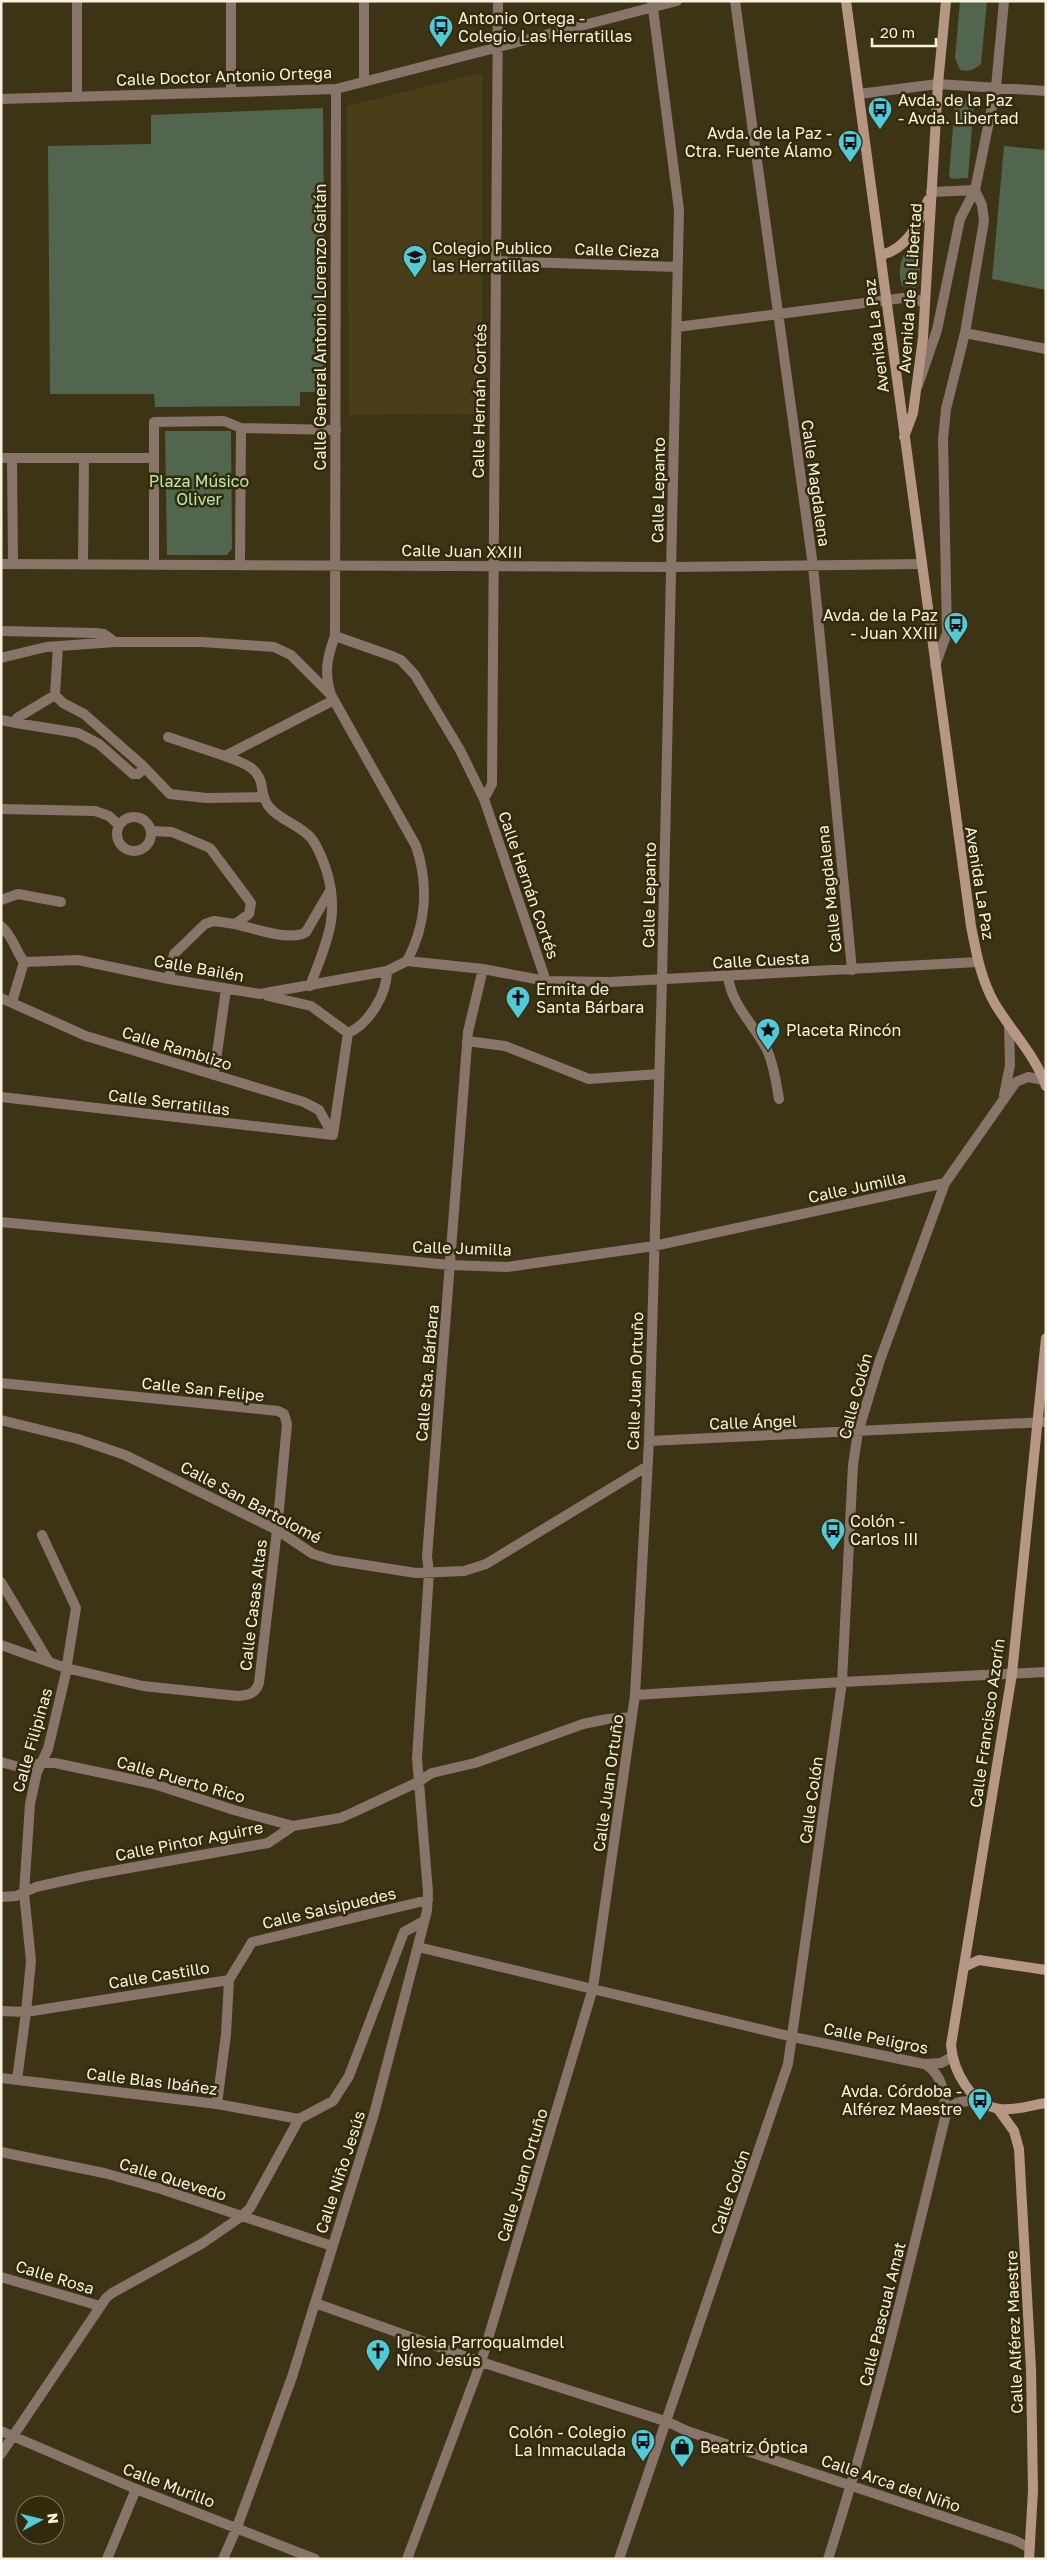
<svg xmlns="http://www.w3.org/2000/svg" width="1047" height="2560" font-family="'Golos Text',sans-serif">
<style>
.built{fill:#493e18}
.green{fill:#51654f}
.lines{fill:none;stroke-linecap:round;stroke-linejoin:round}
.pedestrian{stroke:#887469;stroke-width:10}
.minor{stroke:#887469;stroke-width:10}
.secondary{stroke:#b69786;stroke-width:10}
.labels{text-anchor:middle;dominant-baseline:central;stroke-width:5;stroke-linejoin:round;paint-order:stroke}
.poi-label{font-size:16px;fill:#f7f2e0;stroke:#332a0c;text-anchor:start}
.street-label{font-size:16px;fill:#f7f2e0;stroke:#332a0c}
.park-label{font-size:16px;fill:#b5ebb1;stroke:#332a0c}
</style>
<rect width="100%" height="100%" fill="#3d3416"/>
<!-- built -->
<path class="built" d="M478,73L482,75V414L349,415L347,106Z"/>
<!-- green -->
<path class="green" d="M960,1H987L981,64C974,70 969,72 960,70L955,58Z
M957,99H971L974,102L968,178L952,179L949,176L955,101Z
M323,108L325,392H300V406L155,407L154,394H50L48,146L151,144V115Z
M1004,146L1046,150V290L992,279Z
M919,243L921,249L919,285L915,288L902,286C897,271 900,248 919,243Z
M165,431H231L232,549L227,555H167Z"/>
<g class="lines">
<!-- pedestrian -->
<path class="pedestrian" d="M107,2559L136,2489"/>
<!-- minor -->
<path class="minor" d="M77,1V96
M231,1V92
M364,1V81
M735,1L813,566L852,970
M336,89L335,636C327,657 324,673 331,695L416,846C429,885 426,925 407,961L483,969L546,981L610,982L978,962
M859,94L938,84L1046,91
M1,99L336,89L677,1
M931,192L975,190L982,205L984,221L965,333L946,409L943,439L947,633L935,666
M496,261L677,267
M677,327L903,298L919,300L925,304
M965,333L1046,349
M918,385L937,330L960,219L975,190L996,87L1004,1
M1,458H12
M84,458H153
M154,563V422L224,421L241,428
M1,564L671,567L922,564
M13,564L12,458H84L83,563
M240,564L241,428L336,430
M1,631L95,633L104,634L115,642H202L274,647L291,655L330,694
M335,636L392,656L401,660L415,675L460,750L484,799L546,981
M1,658L46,647L115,642
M55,695L63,703L84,714L142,765L170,794L206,798L264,797
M1,720L16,723L17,718L55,695L58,646
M16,723L78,733L99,744L133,774H138L145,768
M168,737L225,756L334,700
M225,756C243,763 260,767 262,788C263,796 265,803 271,809C282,821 300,825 311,838C318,846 322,858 326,869C341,916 326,943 310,986
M484,799L492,784L498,1
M1,809L95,811L109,816L119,825
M117 834a17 17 0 1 1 34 0a17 17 0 1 1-34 0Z
M151,831L172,832L210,848L251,903L249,914L235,924C253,928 291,942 306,932L331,889
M1,900L18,894L61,902
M1,926C13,936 15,950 24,962
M728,977C732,1006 754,1024 767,1050C774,1065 776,1082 779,1099
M169,979L174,954L205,924L214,921L235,924
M268,996L311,1006L348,1033L333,1135
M1,998L86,1036L304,1102L319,1110L333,1135
M12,1002L24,962L78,960L169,979L260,994L387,971L407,961
M348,1033C369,1024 387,994 387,971
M467,1041L505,1046L589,1079L659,1074
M214,1075L226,989
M1004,1095L1010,1065L1009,1025
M1,1097L333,1135
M1,1222L450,1265L507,1267L654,1246L945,1183
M1,1383L278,1411L284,1414L287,1424L277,1530L259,1683C255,1694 249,1695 238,1696L143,1686L66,1668L1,1645
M1,1420L78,1439L125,1455L277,1530L313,1554L333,1560L416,1573L464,1571L486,1564L646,1467
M649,1441L1046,1422
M1,1582L49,1662
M635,1695L842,1682L1046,1672
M1,1762L23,1768L41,1763H55L154,1784L234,1810L293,1826
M1,1897L16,1896L36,1887L85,1876L268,1843L293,1826L340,1818L354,1812L418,1782L432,1773L475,1763L583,1724L607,1719L632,1717
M418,1947L793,2037L924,2064L941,2063L952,2057
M1,2011L26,2012L229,1980
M925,2064C943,2075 945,2094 945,2114
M1,2078L217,2104L299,2119
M17,2080L26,2012L31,1961L24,1893L30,1804L37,1772L48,1749L65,1677L76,1608L42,1535
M217,2104L226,2034L229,1980L252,1942L428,1900
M1,2152L104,2173L161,2189L332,2246
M1,2277L100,2306
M315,2303L481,2362L668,2422L687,2431L1014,2540L1030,2548
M1,2431L136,2489L315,2559
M1,2454L106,2298L112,2293L203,2243L242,2216L250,2208L299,2119L333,2101L349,2076L404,1932L424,1921
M223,2559L237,2527L292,2377L315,2303L374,2114L427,1911L428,1892L417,1758L429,1572L427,1557L468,1032L483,969
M407,2559L481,2362L593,1988L635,1695L649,1441L662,980L679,210L652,1
M619,2559L788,2064L842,1682L853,1465L858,1432L880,1360L945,1183L1016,1082L1028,1077L1043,1080
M828,2559C875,2413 909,2266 945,2118C952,2099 962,2101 980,2101"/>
<!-- secondary -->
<path class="secondary" d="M846,1L971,926C976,952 981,980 995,1004C1012,1032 1035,1055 1046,1086
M882,255C908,248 919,223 928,200
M904,437L913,413L923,338L938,84L946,1
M1046,1338L1012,1674L951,2045C953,2071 971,2105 1000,2109C1015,2111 1031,2105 1046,2103
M964,1967L979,1960L1046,1970
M998,2109L1014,2131L1019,2149L1031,2369L1033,2491L1029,2559"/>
</g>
<!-- icons -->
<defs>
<symbol id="bus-pin" viewBox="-11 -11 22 30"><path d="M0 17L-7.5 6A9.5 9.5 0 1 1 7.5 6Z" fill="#52cbd9" stroke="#332a0c"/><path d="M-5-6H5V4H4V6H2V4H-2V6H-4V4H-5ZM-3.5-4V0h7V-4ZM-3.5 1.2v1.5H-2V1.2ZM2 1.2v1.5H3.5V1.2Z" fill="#111"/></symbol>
<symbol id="school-pin" viewBox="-11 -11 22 30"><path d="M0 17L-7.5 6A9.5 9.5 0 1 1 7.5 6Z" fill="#52cbd9" stroke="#332a0c"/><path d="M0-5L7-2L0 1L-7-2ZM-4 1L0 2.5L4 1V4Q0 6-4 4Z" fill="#111"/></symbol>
<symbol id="church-pin" viewBox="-11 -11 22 30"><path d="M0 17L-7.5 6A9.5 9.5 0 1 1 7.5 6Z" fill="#52cbd9" stroke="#332a0c"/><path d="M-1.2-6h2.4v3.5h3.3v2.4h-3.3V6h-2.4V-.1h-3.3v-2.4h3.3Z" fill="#111"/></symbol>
<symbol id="sight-pin" viewBox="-11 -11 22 30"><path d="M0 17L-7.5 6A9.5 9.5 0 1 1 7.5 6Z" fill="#52cbd9" stroke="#332a0c"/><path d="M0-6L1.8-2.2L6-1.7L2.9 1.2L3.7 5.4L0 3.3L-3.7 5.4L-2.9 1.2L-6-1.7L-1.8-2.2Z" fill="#111"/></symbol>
<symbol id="shop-pin" viewBox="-11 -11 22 30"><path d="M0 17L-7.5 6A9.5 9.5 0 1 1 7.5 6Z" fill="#52cbd9" stroke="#332a0c"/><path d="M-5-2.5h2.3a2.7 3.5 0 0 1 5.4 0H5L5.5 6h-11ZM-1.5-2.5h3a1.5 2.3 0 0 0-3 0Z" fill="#111"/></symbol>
</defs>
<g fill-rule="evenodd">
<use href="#bus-pin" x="427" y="13" width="28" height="38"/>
<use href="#bus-pin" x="866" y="95" width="28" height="38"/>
<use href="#bus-pin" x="836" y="128" width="28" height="38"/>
<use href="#school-pin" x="401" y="243" width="28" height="38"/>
<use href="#bus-pin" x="942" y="610" width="28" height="38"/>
<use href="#church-pin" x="504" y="984" width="28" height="38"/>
<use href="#sight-pin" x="754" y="1016" width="28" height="38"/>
<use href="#bus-pin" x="819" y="1516" width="28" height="38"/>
<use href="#bus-pin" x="966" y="2086" width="28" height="38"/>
<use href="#church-pin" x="364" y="2337" width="28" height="38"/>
<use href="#bus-pin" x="629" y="2427" width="28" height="38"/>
<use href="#shop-pin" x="668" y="2433" width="28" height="38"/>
</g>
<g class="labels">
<!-- poi labels -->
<g class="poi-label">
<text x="458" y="18">Antonio Ortega -<tspan x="458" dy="18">Colegio Las Herratillas</tspan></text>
<text x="898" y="100">Avda. de la Paz<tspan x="898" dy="18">- Avda. Libertad</tspan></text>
<text x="832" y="133" text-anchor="end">Avda. de la Paz -<tspan x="832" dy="18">Ctra. Fuente Álamo</tspan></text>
<text x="432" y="248">Colegio Publico<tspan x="432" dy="18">las Herratillas</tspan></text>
<text x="938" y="615" text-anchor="end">Avda. de la Paz<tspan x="938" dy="18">- Juan XXIII</tspan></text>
<text x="536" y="989">Ermita de<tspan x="536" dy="18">Santa Bárbara</tspan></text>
<text x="786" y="1030">Placeta Rincón</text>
<text x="850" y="1521">Colón -<tspan x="850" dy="18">Carlos III</tspan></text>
<text x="962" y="2091" text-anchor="end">Avda. Córdoba -<tspan x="962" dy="18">Alférez Maestre</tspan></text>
<text x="396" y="2342">Iglesia Parroqualmdel<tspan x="396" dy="18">Níno Jesús</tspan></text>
<text x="626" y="2432" text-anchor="end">Colón - Colegio<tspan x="626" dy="18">La Inmaculada</tspan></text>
<text x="700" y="2447">Beatriz Óptica</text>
</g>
<!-- street labels -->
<g class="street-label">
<text transform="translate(224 76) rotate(-2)">Calle Doctor Antonio Ortega</text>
<text transform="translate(617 250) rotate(2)">Calle Cieza</text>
<text transform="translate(910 288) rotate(-86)">Avenida de la Libertad</text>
<text transform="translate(320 327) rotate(-90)">Calle General Antonio Lorenzo Gaitán</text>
<text transform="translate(876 336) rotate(-97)">Avenida La Paz</text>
<text transform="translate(479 401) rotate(-89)">Calle Hernán Cortés</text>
<text transform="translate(816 483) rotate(82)">Calle Magdalena</text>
<text transform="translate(658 490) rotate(-89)">Calle Lepanto</text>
<text transform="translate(462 551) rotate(1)">Calle Juan XXIII</text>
<text transform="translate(980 883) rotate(81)">Avenida La Paz</text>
<text transform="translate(529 885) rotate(71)">Calle Hernán Cortés</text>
<text transform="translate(829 889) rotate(-96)">Calle Magdalena</text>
<text transform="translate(649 895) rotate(-89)">Calle Lepanto</text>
<text transform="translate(761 960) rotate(-3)">Calle Cuesta</text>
<text transform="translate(199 968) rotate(10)">Calle Bailén</text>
<text transform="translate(177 1048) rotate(17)">Calle Ramblizo</text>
<text transform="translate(169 1102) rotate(7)">Calle Serratillas</text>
<text transform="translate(857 1187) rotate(-12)">Calle Jumilla</text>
<text transform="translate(462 1248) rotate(2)">Calle Jumilla</text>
<text transform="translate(427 1373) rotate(-85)">Calle Sta. Bárbara</text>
<text transform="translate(635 1381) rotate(-88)">Calle Juan Ortuño</text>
<text transform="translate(203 1389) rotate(6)">Calle San Felipe</text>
<text transform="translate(855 1396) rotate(-75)">Calle Colón</text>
<text transform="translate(753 1422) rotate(-2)">Calle Ángel</text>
<text transform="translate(251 1502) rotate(28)">Calle San Bartolomé</text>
<text transform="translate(253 1605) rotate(-83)">Calle Casas Altas</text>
<text transform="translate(987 1723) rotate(-82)">Calle Francisco Azorín</text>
<text transform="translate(32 1740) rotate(-74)">Calle Filipinas</text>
<text transform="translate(181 1779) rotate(16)">Calle Puerto Rico</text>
<text transform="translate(608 1783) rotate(-82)">Calle Juan Ortuño</text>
<text transform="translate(811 1800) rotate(-82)">Calle Colón</text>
<text transform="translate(189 1841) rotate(-11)">Calle Pintor Aguirre</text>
<text transform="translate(329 1908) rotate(-13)">Calle Salsipuedes</text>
<text transform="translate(159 1975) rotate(-9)">Calle Castillo</text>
<text transform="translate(876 2038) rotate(11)">Calle Peligros</text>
<text transform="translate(152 2081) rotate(7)">Calle Blas Ibáñez</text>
<text transform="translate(340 2172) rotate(-72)">Calle Niño Jesús</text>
<text transform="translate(522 2175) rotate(-73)">Calle Juan Ortuño</text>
<text transform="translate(173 2179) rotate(17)">Calle Quevedo</text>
<text transform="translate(730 2192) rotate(-71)">Calle Colón</text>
<text transform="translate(55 2277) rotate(17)">Calle Rosa</text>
<text transform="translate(882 2314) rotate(-76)">Calle Pascual Amat</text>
<text transform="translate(1014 2332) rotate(-92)">Calle Alférez Maestre</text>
<text transform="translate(891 2483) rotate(19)">Calle Arca del Niño</text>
<text transform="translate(169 2485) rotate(21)">Calle Murillo</text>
</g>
<!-- park labels -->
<g class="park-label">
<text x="199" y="481">Plaza Músico<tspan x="199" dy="18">Oliver</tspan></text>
</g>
</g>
<!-- border -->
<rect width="1047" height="2560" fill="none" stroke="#f7f2e0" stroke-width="5"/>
<!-- north arrow -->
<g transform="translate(40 2520) rotate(83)"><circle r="24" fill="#332a0c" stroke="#817a61"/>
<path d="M0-4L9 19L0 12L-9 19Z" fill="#52cbd9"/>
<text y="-8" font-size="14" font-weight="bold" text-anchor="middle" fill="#f7f2e0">N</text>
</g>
<!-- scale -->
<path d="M872 38v8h64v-8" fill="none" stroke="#f7f2e0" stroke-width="2.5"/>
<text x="880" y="38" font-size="15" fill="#f7f2e0" stroke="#332a0c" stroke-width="4" paint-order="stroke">20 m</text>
</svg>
